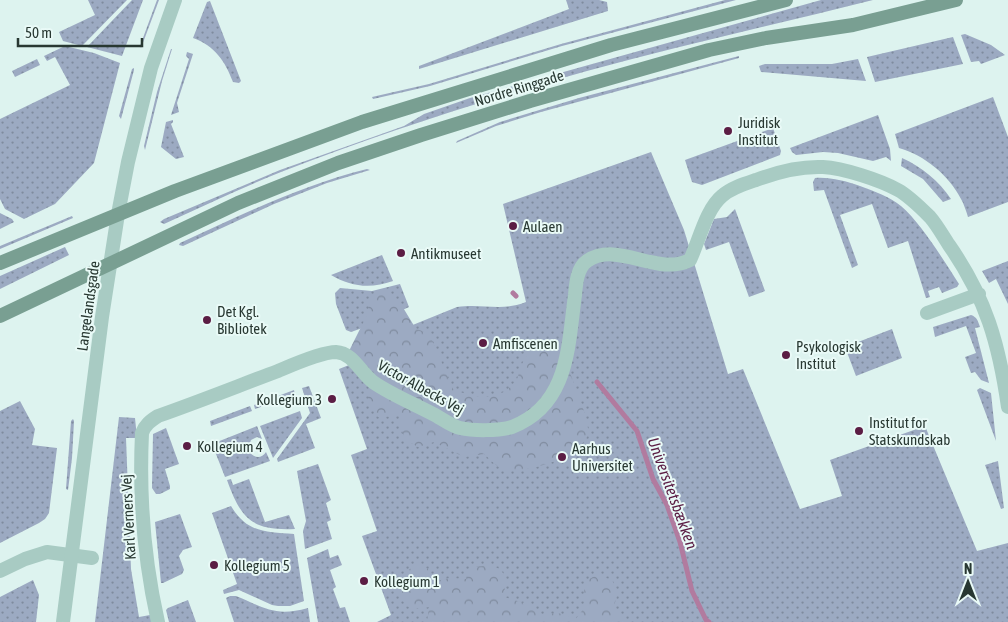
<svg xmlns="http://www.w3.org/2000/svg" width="1008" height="622" font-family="'Asap Condensed',sans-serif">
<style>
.green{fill:url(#green-dots)}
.forest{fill:url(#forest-crowns)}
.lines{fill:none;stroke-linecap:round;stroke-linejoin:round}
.stream{stroke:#b17b9f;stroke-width:5}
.minor{stroke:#a8cbc3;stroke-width:14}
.tertiary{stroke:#a8cbc3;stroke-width:14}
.secondary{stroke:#799f92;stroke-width:14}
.poi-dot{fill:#5b1d44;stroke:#e9faf7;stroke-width:2}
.labels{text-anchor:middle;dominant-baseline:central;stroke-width:4;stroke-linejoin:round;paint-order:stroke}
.street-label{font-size:15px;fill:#283832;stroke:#e9faf7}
.poi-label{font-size:15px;fill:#283832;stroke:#e9faf7;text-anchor:start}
.water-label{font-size:16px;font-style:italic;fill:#5b1d44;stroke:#e9faf7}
</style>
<defs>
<pattern id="green-dots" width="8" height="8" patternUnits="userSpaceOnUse" patternTransform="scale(1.25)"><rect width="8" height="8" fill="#9caac2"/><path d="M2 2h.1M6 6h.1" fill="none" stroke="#7f8b9e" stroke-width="1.8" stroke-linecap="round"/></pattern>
<pattern id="forest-crowns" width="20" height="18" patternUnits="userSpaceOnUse" patternTransform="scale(1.25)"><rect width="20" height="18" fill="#9caac2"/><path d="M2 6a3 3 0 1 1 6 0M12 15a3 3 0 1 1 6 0" fill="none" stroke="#7f8b9e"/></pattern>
</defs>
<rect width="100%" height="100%" fill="#ddf3ef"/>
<!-- green -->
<path class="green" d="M88,0H127L82,46L63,41L59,32L95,15Z
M132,0H143L122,56L87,47Z
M157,0H159L141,48L140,46Z
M566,0H599L607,2L608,11L419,69V66L569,9Z
M725,0H736L562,46L430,86L373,99L372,97L429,84L561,44Z
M821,0H873C778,24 682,45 587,71C484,100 381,133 281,172C242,188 203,206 164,224L160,222L164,219L280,170L404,126L424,114L470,98Z
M210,1L241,81L239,83L233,82C225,61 215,46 193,38L207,2Z
M965,34L991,45L1005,55L981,64L979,61L971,62L961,35Z
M953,37L963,64L875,82L867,57Z
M65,46L94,53L120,63L94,163L55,204L24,219L5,209L0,199V119L70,85L55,57L47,61L44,56Z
M171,49H172L162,81L145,150L144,146L157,92Z
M187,52L193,54L177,103L179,112L171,115L189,59L186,56Z
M739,56V58L541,112L496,126L456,143L457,141L500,122L579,98Z
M37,59L40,65L15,77L12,71Z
M858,59L866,81L761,72L759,66L765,64H832Z
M134,68V70L121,119L119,116L132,69Z
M993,97L1008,137V202L968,217C966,211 964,204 961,199C949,175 924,155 899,148L895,134Z
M878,115L890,149L891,161L886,157L873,161L838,153L823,152L796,155L792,152L790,148Z
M173,120V122L171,124L184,157L176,159L161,147L166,122Z
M773,128L781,151L780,155L702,185L692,182L685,160Z
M651,152L684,230L728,374L743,369L800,509L842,496L830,460L925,426L977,551L1008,543V622H377L391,615L362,536L377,531L351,455L367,449L339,369L364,359L356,348L457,307C483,303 500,312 526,302L503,204Z
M902,158C922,167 939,181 951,199L943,202L923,179L901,166Z
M367,169L370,170L327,183L274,204L183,246L179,245L180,243C241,215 302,185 367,169Z
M815,178C831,177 845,181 860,186C874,191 890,197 901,206C921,223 944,261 959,284L957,287L942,293L939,287L928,291L930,297L926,298L908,241L888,248L872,204L840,215L858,265L852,268L824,190L814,191L813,182Z
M735,209L765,291L749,297L729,242L706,250L704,244L714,219L727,217Z
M0,213L12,219L14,222L0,229Z
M72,216L73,218L0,249V246Z
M65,247L69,255L0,289V276Z
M382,255L393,281C371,289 351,287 331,275Z
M1008,261V304L996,279L989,283L982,271Z
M400,284L409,307L371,325L351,332L346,330L336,304L335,293L340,288L372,291Z
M971,315C977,317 978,321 980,327L975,328L989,383L981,380L975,372L971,373L965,357L976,353L966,326L935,337L933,327Z
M892,329L902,358L856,376L845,347Z
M309,386L321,418L306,424L315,448L278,462L277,459L310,413L302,388Z
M980,388L991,393L996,441L977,390Z
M294,390L295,395L255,409L254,405Z
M20,401L35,429L32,445L57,448L49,513L45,519L39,523L0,543V411Z
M250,406L252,411L211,426L210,421Z
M300,411L302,418L273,458L260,426Z
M119,417L135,418L137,438H126L131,569L139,617L150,615L153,622H95Z
M73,419L74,421L72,458L68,490L66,489L71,421Z
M257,426L262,439L257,437L251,440L248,449C252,458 261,460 266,452L270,461L225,477L212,444Z
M166,428L179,464L165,469L170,486V489L160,494H156L152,488L153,434Z
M998,461L1004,508L1001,509L985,465Z
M318,464L331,500L326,503L331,520L327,522L332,539L305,549L303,531L306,521L297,471Z
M249,479L265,522L289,515L295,529C252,531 241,519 227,480L231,479L233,485Z
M231,506C247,533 266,532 294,534L304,601L290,606H278L272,605L239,590L224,594L223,590L237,584L212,513Z
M180,514L192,547L183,550L179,556L184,570L182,574L163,583H161L155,522Z
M328,549L330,558L338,555L342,565L330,570L336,587L333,589L340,608L345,607L350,622H318L307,558Z
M33,580L39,595L36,622H0V597Z
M230,596H236C265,608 275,617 308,608L310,622H234L226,598Z
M188,600L196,622H169L166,610L168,608Z"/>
<!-- forest -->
<path class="forest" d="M383,289L399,301L416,329L429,333L453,389C476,399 501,403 517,379C519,375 519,369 522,364C524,360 527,355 530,351L547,347L561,351C567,366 591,421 588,434C582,456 526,475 505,469C497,468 490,459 484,454L464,457L434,442L418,447L404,439L399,416L378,417L367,400L374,371L349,351L368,313L369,300Z
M418,565L428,569L436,581L450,578L466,579L473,567C484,566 500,563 505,577C506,583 504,592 504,597L528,604L543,617C555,611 564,612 575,620L585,607L584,595L585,581L597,575L612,580L618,592L614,606L627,622H427L429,607L420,609L406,606L398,592C401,578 404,570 418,565Z"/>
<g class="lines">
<!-- stream -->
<path class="stream" d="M513,293L516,296
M597,382L637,431L653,479L667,505L680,542L692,591L706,620L709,622"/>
<!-- minor -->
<path class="minor" d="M927,313L979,294
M0,571L25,559L47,552L92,558
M158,622C144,560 139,497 142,433C145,425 150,421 158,416C198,402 238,386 278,371C292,365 321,352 336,352C353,353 360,372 373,382C390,394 414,404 433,414C441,418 451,426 460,428C473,431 499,431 512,427C569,405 568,346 575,295C576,284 577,268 587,261C618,240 657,277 690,260C699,241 706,209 722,196C731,188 744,184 756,180C777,172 800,166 823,167C843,168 880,180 898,190C909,196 921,208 930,217C937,225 943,236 949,245C986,298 999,344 1008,407"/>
<!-- tertiary -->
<path class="tertiary" d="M63,622L102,317L118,214L128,162L151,68L175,0"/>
<!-- secondary -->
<path class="secondary" d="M0,263L175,191L362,122L611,45L786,0
M0,316L238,203L338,163L421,135L530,101L709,50L766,38L853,25L956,0"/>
</g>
<!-- markers -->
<g class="poi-dot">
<circle cx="728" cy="131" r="5"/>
<circle cx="513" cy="226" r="5"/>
<circle cx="401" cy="253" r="5"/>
<circle cx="207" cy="320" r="5"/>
<circle cx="483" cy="343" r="5"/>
<circle cx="786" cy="355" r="5"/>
<circle cx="332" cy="399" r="5"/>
<circle cx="859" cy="431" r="5"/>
<circle cx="187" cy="446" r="5"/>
<circle cx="562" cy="457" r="5"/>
<circle cx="214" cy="565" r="5"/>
<circle cx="364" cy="581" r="5"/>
</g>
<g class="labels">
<!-- street labels -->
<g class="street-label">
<text transform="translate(519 88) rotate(-17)">Nordre Ringgade</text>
<text transform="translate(88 306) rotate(-82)">Langelandsgade</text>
<text transform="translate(421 387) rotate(29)">Victor Albecks Vej</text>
<text transform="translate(128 517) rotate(-93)">Karl Verners Vej</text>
</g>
<!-- poi labels -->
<g class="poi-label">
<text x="738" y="122">Juridisk<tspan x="738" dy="17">Institut</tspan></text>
<text x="523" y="226">Aulaen</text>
<text x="411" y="253">Antikmuseet</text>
<text x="217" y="311">Det Kgl.<tspan x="217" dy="17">Bibliotek</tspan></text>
<text x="493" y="343">Amfiscenen</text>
<text x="796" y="346">Psykologisk<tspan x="796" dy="17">Institut</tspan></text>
<text x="322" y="399" text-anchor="end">Kollegium 3</text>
<text x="869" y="422">Institut for<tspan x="869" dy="17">Statskundskab</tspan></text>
<text x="197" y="446">Kollegium 4</text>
<text x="572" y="448">Aarhus<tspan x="572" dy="17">Universitet</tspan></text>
<text x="224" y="565">Kollegium 5</text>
<text x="374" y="581">Kollegium 1</text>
</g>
<!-- water labels -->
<g class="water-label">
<text transform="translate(673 493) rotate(70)">Universitetsbækken</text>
</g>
</g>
<!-- north arrow -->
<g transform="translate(968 582)" stroke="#e9faf7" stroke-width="4" paint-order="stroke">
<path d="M0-4L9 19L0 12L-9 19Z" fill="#283832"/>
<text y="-8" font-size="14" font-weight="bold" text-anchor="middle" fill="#283832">N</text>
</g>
<!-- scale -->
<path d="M18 38v8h124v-8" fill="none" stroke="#283832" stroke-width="2.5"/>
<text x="25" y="38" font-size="15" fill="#283832" stroke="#e9faf7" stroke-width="4" paint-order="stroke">50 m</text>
</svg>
